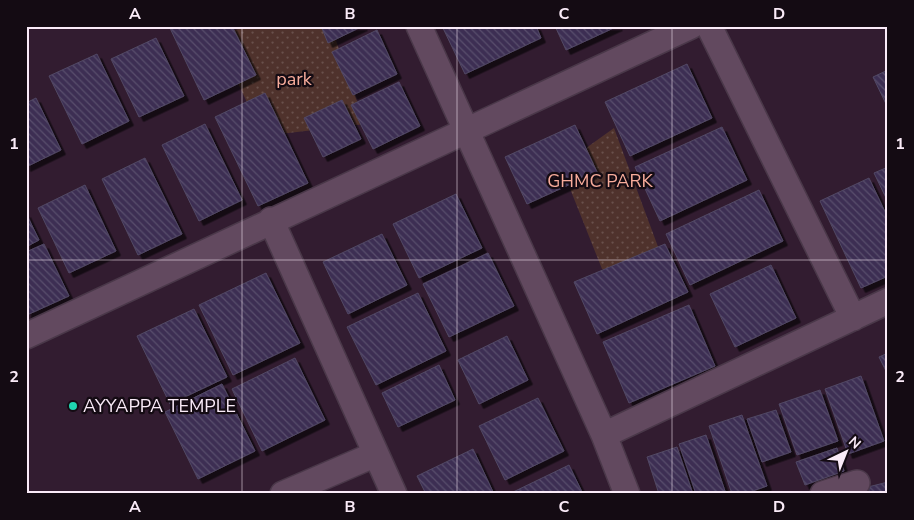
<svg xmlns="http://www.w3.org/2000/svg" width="914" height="520" font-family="'Nunito Sans',sans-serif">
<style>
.park{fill:url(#park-dots)}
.building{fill:url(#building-back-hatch);stroke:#514864;filter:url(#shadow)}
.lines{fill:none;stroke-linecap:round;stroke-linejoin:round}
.street-casing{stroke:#4a3849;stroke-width:28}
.street{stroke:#62495f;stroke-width:25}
.grid{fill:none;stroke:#faebf8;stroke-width:1;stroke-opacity:0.55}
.poi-dot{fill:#1fd5b0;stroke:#140b13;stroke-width:2}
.labels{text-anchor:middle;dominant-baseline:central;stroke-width:4.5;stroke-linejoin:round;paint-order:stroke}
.park-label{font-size:18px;fill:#f8ac9b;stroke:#140b13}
.poi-label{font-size:18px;fill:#faebf8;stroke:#140b13;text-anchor:start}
.neatline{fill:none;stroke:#faebf8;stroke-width:2}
.grid-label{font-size:16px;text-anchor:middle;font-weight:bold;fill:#faebf8}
</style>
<defs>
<pattern id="park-dots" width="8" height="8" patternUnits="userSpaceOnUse" patternTransform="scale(1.25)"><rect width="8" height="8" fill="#4f322c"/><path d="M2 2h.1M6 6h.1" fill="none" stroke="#69504b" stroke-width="1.8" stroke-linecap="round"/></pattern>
<pattern id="building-back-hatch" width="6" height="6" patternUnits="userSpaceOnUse" patternTransform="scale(1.25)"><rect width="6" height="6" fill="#3c2f53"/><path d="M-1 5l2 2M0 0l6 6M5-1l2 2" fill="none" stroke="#594d6c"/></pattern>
<filter id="shadow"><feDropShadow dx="4.5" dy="4.5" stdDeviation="0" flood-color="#0009"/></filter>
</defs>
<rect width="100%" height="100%" fill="#321c30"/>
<!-- park -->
<path class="park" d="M251,26H331L365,124L263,136L215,35Z
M614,128L667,271L602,269L561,166Z"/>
<!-- building -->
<path class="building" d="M169,26H232L256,75L204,100Z
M321,26H363L328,43Z
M442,26H536L541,38L465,74Z
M555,26H618L566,50Z
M377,30L397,74L353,95L332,52Z
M156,38L184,96L139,117L111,59Z
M97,54L129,121L82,144L49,76Z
M687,64L712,118L630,156L605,102Z
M888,70V108L873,77Z
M399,82L420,126L373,149L351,105Z
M265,93L308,183L258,206L215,117Z
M36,98L61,150L26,167V103Z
M342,100L361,139L323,157L304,118Z
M205,124L242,200L199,221L162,145Z
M575,125L597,172L527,204L505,157Z
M722,127L747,180L660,221L635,167Z
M145,158L182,234L138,255L102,179Z
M888,167V202L874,173Z
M869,178L888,218V276L861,288L820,201Z
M85,185L116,251L69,273L38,208Z
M759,190L783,241L690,285L666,234Z
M456,194L482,248L419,278L393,224Z
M26,213L39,240L26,247Z
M382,234L407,285L348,314L323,262Z
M44,244L69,296L27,315L26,252Z
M665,244L688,292L597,334L574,282Z
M488,253L514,306L449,337L423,284Z
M771,265L796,318L735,347L710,294Z
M266,273L300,343L233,375L199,305Z
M418,293L446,351L376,385L347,327Z
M689,305L715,366L629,403L603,342Z
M194,309L227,377L170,404L137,336Z
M507,336L528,380L479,404L458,360Z
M888,353V375L879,357Z
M295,358L325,420L262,451L232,389Z
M439,365L455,400L398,427L382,393Z
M861,376L884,441L848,454L825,389Z
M222,384L255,451L198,479L165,412Z
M820,390L838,441L797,455L779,404Z
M538,398L564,451L505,480L479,426Z
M776,410L791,452L762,462L747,419Z
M742,415L767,486L744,494H732L709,426Z
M706,435L726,494H696L679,444Z
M677,447L693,494H659L647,457Z
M837,448L844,471L805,485L796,462Z
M473,449L494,494H426L417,476Z
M569,465L583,494H509Z
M888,482V494H870L868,487Z"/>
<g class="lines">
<defs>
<path id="street" d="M419,26L604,435L627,494
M709,26L853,318
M271,220L394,494
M26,336L691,26
M604,435L888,301
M283,494L376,454
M823,494L857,483"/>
</defs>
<!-- street casing -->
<use href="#street" class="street-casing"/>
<!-- street -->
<use href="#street" class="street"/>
</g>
<!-- grid -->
<path class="grid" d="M242,26V494M457,26V494M672,26V494M26,260H888"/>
<!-- markers -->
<circle class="poi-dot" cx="73" cy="406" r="5"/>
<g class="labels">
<!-- park labels -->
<g class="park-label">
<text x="294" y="79">park</text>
<text x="600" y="181">GHMC PARK</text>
</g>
<!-- poi labels -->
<g class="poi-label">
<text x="83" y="406">AYYAPPA TEMPLE</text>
</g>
</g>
<!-- border -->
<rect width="914" height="520" fill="none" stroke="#140b13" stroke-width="55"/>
<!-- north arrow -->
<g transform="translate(846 452) rotate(43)" stroke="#140b13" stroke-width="4" paint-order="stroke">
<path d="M0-4L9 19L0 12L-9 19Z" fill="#faebf8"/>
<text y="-8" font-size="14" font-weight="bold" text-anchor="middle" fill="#faebf8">N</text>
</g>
<rect x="28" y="28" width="858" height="464" class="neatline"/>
<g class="grid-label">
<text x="135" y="19">A</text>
<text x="350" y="19">B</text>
<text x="564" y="19">C</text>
<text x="779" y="19">D</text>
<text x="14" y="149">1</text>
<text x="900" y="149">1</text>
<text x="14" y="382">2</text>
<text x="900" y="382">2</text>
<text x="135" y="512">A</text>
<text x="350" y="512">B</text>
<text x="564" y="512">C</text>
<text x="779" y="512">D</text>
</g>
</svg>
